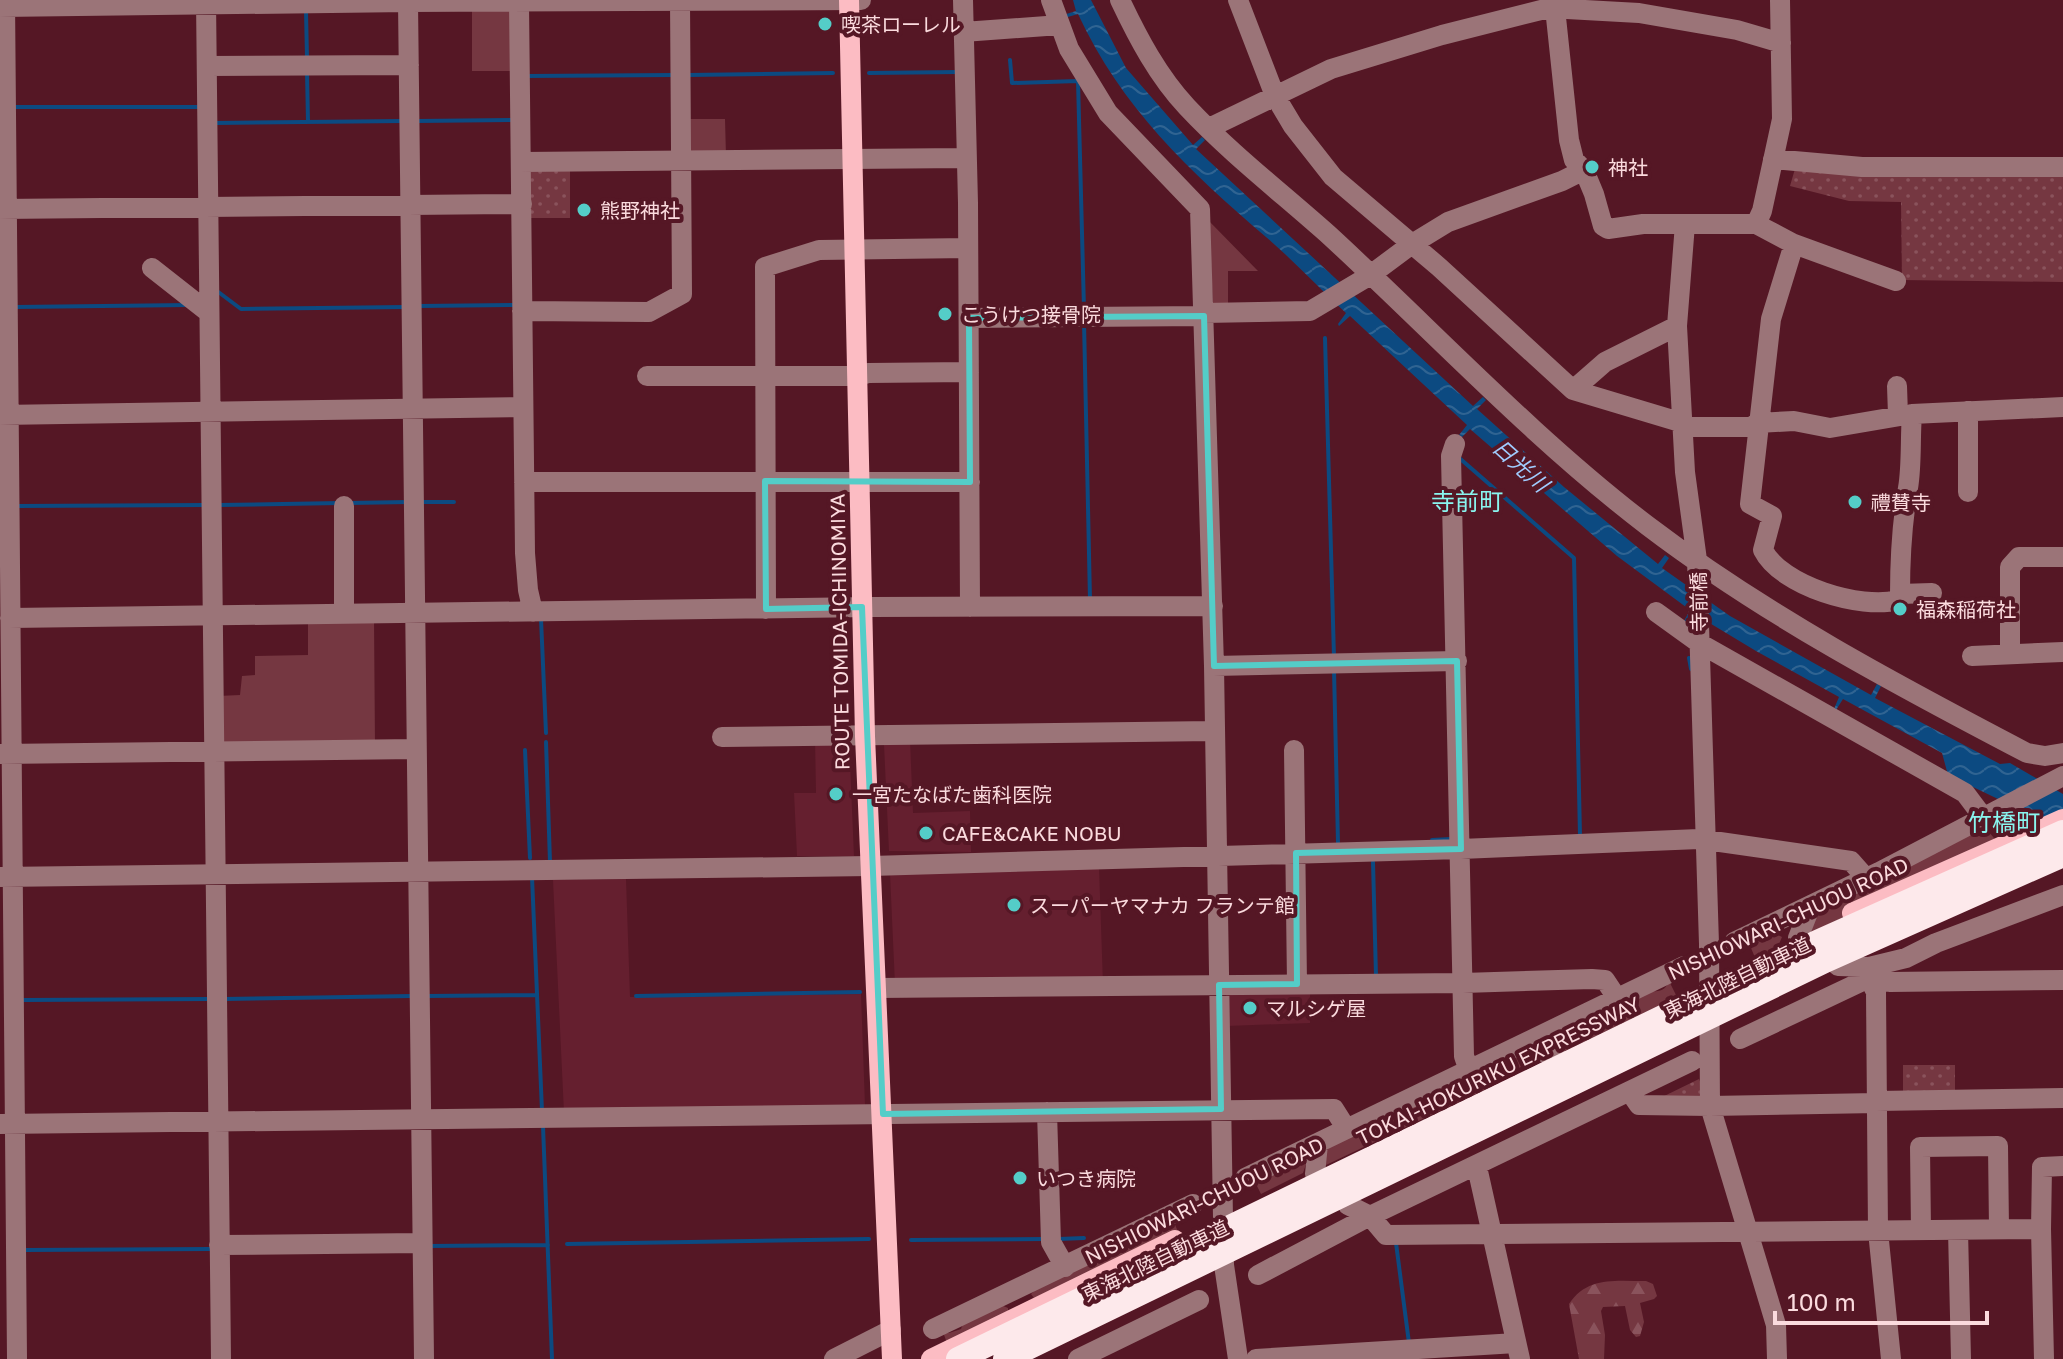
<svg xmlns="http://www.w3.org/2000/svg" width="2063" height="1359" font-family="'Golos Text','Noto Sans JP',sans-serif">
<style>
.built{fill:#651f2f}
.grass{fill:#753741}
.forest{fill:url(#forest-firs)}
.park{fill:url(#park-dots)}
.water{fill:url(#water-waves)}
.lines{fill:none;stroke-linecap:round;stroke-linejoin:round}
.stream{stroke:#0c4a81;stroke-width:4}
.minor{stroke:#9b7478;stroke-width:20}
.major{stroke:#fcbcc3;stroke-width:20}
.highway-bridge{stroke:#fde9eb;stroke-width:24}
.marked{fill:none;stroke:#54cdc8;stroke-width:6;stroke-linejoin:round}
.poi-dot{fill:#54cdc8;stroke:#551725;stroke-width:3}
.labels{text-anchor:middle;dominant-baseline:central;stroke-width:8;stroke-linejoin:round;paint-order:stroke}
.poi-label{font-size:20px;fill:#fbdbde;stroke:#551725;text-anchor:start}
.street-label{font-size:20px;fill:#fbdbde;stroke:#551725}
.water-label{font-size:22px;font-style:italic;fill:#a0ccfe;stroke:#551725}
.quarter-label{font-size:24px;fill:#89f5ef;stroke:#551725}
</style>
<defs>
<pattern id="forest-firs" width="22" height="20" patternUnits="userSpaceOnUse" patternTransform="scale(2)"><rect width="22" height="20" fill="#753741"/><path d="M5 1l3.5 6h-7zM16 11l3.5 6h-7z" fill="#8a535c"/></pattern>
<pattern id="park-dots" width="8" height="8" patternUnits="userSpaceOnUse" patternTransform="scale(2)"><rect width="8" height="8" fill="#753741"/><path d="M2 2h.1M6 6h.1" fill="none" stroke="#8a535c" stroke-width="1.8" stroke-linecap="round"/></pattern>
<pattern id="water-waves" width="16" height="10" patternUnits="userSpaceOnUse" patternTransform="scale(2)"><rect width="16" height="10" fill="#0c4a81"/><path d="M0 5q4-4 8 0t8 0" fill="none" stroke="#306492"/></pattern>
</defs>
<rect width="100%" height="100%" fill="#551725"/>
<!-- built -->
<path class="built" d="M815,739H849L854,856H797L794,793H816Z
M910,740L913,813L970,811L971,852L889,851L884,745Z
M1099,867L1103,984L895,985L890,874Z
M626,879L630,997L861,994L865,1105L564,1113L553,880Z
M1310,991V1023L1227,1026L1226,992Z"/>
<!-- grass -->
<path class="grass" d="M513,8L516,71H472V9Z
M686,119H725L726,156H691Z
M1209,221L1258,271H1228V308H1213Z
M308,619H374L375,746L218,748V696L240,695L242,676L255,675V656L308,655Z
M1982,828L1988,831L1999,844L1812,932L1809,921L1820,910Z
M1776,934L1782,937L1777,949L1756,960L1751,948L1768,935Z
M1669,981L1677,997L1558,1054L1551,1047L1553,1040L1653,991C1661,992 1666,989 1669,981Z
M1528,1054L1539,1062H1531L1494,1080L1492,1086L1324,1166L1323,1153L1330,1147L1517,1056Z
M1295,1162L1306,1164L1303,1173L1261,1194L1255,1182L1263,1184L1270,1180L1273,1173Z
M1173,1220L1179,1234L1034,1298L1031,1294L1037,1288L1151,1231L1158,1233L1168,1227L1169,1222Z
M1001,1305L1008,1308V1312L948,1346L943,1332L949,1333L961,1329L964,1321Z"/>
<!-- forest -->
<path class="forest" d="M1646,1281L1653,1284L1657,1296L1654,1299L1640,1303L1644,1322L1640,1336L1636,1337L1630,1330L1625,1306L1603,1307L1601,1311L1605,1335L1604,1359H1579L1569,1304C1587,1276 1616,1281 1646,1281Z"/>
<!-- park -->
<path class="park" d="M1797,162L2063,168V282L1902,280L1901,202L1849,201L1790,186Z
M525,165H570V218H524Z
M1903,1065H1955V1096H1903Z
M1699,1079L1704,1092L1700,1103H1650Z"/>
<!-- water -->
<path class="water" d="M1073,0H1091L1126,68L1193,145L1202,137L1205,140L1196,149L1473,406L1483,397L1486,400L1477,409L1564,487L1658,564L1665,555L1669,558L1662,568L1730,616L1871,695L1877,684L1881,686L1875,698L2000,764L2010,763L2063,794V830L1948,775L1942,753L1843,699L1836,710L1834,709L1839,697L1756,651L1693,613L1687,623L1684,621L1690,610L1617,556L1470,429L1462,437L1459,435L1467,425L1350,316L1339,326L1338,324L1346,313C1319,288 1294,261 1266,237C1189,171 1121,107 1078,14L1061,19L1060,16L1076,11Z"/>
<g class="lines">
<!-- stream -->
<path class="stream" d="M306,11L307,58
M1010,60L1012,83L1078,81L1084,309
M307,72L308,122
M869,73L958,72
M688,75L833,73
M527,76L674,75
M14,107H200
M417,121L513,120
M215,123L403,121
M217,291L241,309L405,307
M419,306L515,305
M15,307L189,305
M1084,322L1090,600
M1325,338L1334,657
M1457,456L1574,558L1580,836
M422,502H454
M349,503L408,502
M218,505L340,503
M17,506L206,505
M541,619L546,733
M1689,658L1691,669
M1334,670L1338,843
M546,742L550,862H552
M525,750L530,858
M1432,840L1451,839
M1373,862L1376,976
M532,877L542,1111
M427,996L537,995
M636,996L860,992
M224,999L412,996
M23,1000L211,999
M543,1126L552,1359
M1059,1239L1084,1238
M911,1240L1044,1239
M1396,1243L1409,1343
M567,1244L869,1239
M429,1246L548,1245
M24,1250L211,1249"/>
<!-- minor -->
<path class="minor" d="M5,0L17,1359
M206,0L221,1359
M963,0L968,203L970,607
M1051,0L1069,49L1108,113L1200,209L1214,666L1223,1218L1224,1265L1238,1359
M1120,0C1138,38 1158,76 1187,107C1231,154 1283,194 1331,237C1436,334 1534,439 1648,526C1765,615 1897,685 2027,753L2045,756L2063,753
M1238,0L1275,96L1293,126L1333,177L1439,267L1573,390L1683,423L1688,427H1751L1757,423L1794,421L1830,428L1912,414L2063,407
M408,2L424,1359
M519,3L525,553L528,590L533,612
M0,7L408,2L861,0
M1555,8L1569,140L1574,160L1584,170L1594,194L1603,226L1608,229L1643,224H1756L1762,211L1782,119L1780,0
M963,32L1060,25
M207,66L409,65
M1209,128L1331,69L1442,35L1549,8L1639,13L1737,30L1781,43
M1773,159L1862,167H2063
M522,162L965,158
M0,209L522,204
M1685,224L1677,326L1685,472L1697,560L1709,944L1710,1106L1776,1325L1777,1359
M1756,224L1794,244L1896,281
M1794,244L1771,319L1750,504L1772,516L1763,550C1781,586 1861,610 1898,600L1900,594L1932,593
M152,268L208,312
M522,311L649,312L682,294L680,1
M1204,313L1310,311L1369,276L1412,244L1448,222L1562,181L1584,170
M969,318L1204,316
M647,376H857L868,373L969,372
M1897,386L1898,415
M1573,390L1605,362L1677,326
M1968,411V492
M0,415L523,407
M1455,444L1451,456L1464,1056L1466,1062L1474,1067
M524,482H970
M344,506V613
M1900,594C1900,558 1902,523 1908,488C1912,465 1910,438 1912,414
M766,609L765,267L819,250L968,248
M1656,612L1699,643L1965,793L1983,817
M10,618L871,607L1213,606
M2010,655V567L2019,557H2063
M1972,656L2063,652
M1214,666L1457,661
M722,737L1213,731
M1294,750L1297,984
M0,754L416,749
M0,877L871,866L1461,849L1699,839L1851,861L1866,878
M1798,938L1811,905
M1734,942L1879,872L2063,776
M1838,966L1869,967
M1869,978L1876,992L1878,1231L1891,1359
M1869,978L1890,982L2063,980
M877,988L1463,983L1592,979L1605,980L1617,998
M1740,1039L1869,978V967L1906,958L1936,943L2063,895
M1521,1045L1556,1056
M1630,1092L1639,1105L1710,1106L1877,1103
M1877,1101L2063,1098
M1047,1112L1051,1242L1065,1267
M0,1124L1334,1109L1346,1128
M1477,1167L1520,1359
M1315,1174L1318,1144
M1245,1178L1684,966
M1348,1205L1370,1216L1386,1235L2041,1229L2042,1167L2063,1166
M2041,1229L2044,1359
M1958,1230L1961,1359
M1921,1231L1920,1147L1998,1146L1999,1229
M219,1245L422,1243
M1258,1275L1370,1216L1692,1061
M933,1329L1193,1204
M834,1359L891,1330
M1078,1359L1199,1300
M1256,1359L1516,1343"/>
<!-- major -->
<path class="major" d="M849,0L865,736L892,1359
M1852,913L2063,819
M931,1359L1175,1240"/>
<!-- highway-bridge -->
<path class="highway-bridge" d="M958,1359L1815,943L2063,832
M1005,1359L1827,960L2063,855"/>
</g>
<!-- marked area -->
<path class="marked" d="M1204,316L1214,666L1457,661L1461,849L1296,853L1297,984L1219,985L1221,1109L883,1114L862,607L766,609L765,481L970,482L969,318Z"/>
<!-- markers -->
<g class="poi-dot">
<circle cx="825" cy="24" r="8"/>
<circle cx="1592" cy="167" r="8"/>
<circle cx="584" cy="210" r="8"/>
<circle cx="945" cy="314" r="8"/>
<circle cx="1855" cy="502" r="8"/>
<circle cx="1900" cy="609" r="8"/>
<circle cx="836" cy="794" r="8"/>
<circle cx="926" cy="833" r="8"/>
<circle cx="1014" cy="905" r="8"/>
<circle cx="1250" cy="1008" r="8"/>
<circle cx="1020" cy="1178" r="8"/>
</g>
<g class="labels">
<!-- poi labels -->
<g class="poi-label">
<text x="841" y="24">喫茶ローレル</text>
<text x="1608" y="167">神社</text>
<text x="600" y="210">熊野神社</text>
<text x="961" y="314">こうけつ接骨院</text>
<text x="1871" y="502">禮賛寺</text>
<text x="1916" y="609">福森稲荷社</text>
<text x="852" y="794">一宮たなばた歯科医院</text>
<text x="942" y="833">CAFE&amp;CAKE NOBU</text>
<text x="1030" y="905">スーパーヤマナカ フランテ館</text>
<text x="1266" y="1008">マルシゲ屋</text>
<text x="1036" y="1178">いつき病院</text>
</g>
<!-- street labels -->
<g class="street-label">
<text transform="translate(1698 602) rotate(-91)">寺前橋</text>
<text transform="translate(839 632) rotate(-91)">ROUTE TOMIDA-ICHINOMIYA</text>
<text transform="translate(1788 918) rotate(-25)">NISHIOWARI-CHUOU ROAD</text>
<text transform="translate(1737 977) rotate(-26)">東海北陸自動車道</text>
<text transform="translate(1498 1070) rotate(-26)">TOKAI-HOKURIKU EXPRESSWAY</text>
<text transform="translate(1204 1200) rotate(-26)">NISHIOWARI-CHUOU ROAD</text>
<text transform="translate(1155 1260) rotate(-26)">東海北陸自動車道</text>
</g>
<!-- water labels -->
<g class="water-label">
<text transform="translate(1521 465) rotate(42)">日光川</text>
</g>
<!-- quarter labels -->
<g class="quarter-label">
<text x="1467" y="500">寺前町</text>
<text x="2004" y="821">竹橋町</text>
</g>
</g>
<!-- scale -->
<path d="M1775 1311v12h212v-12" fill="none" stroke="#fbdbde" stroke-width="4"/>
<text x="1787" y="1311" font-size="24" fill="#fbdbde" stroke="#551725" stroke-width="6" paint-order="stroke">100 m</text>
</svg>
